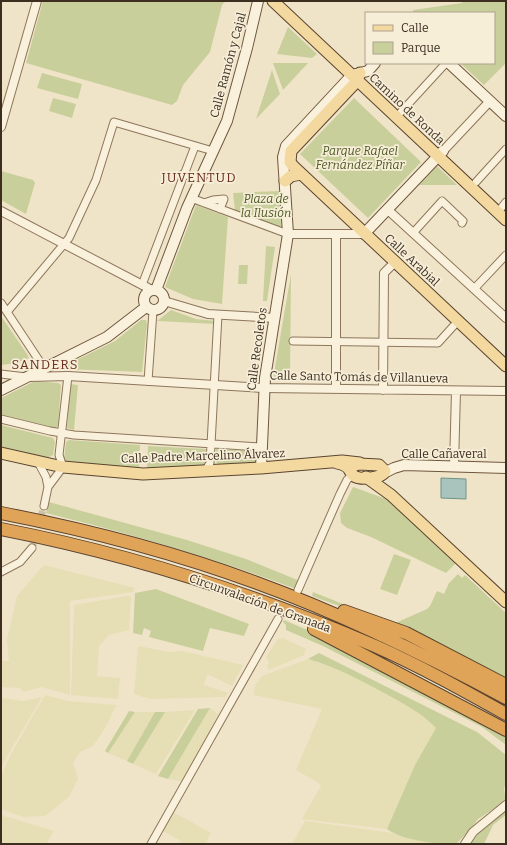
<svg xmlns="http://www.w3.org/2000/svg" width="507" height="845" font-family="Bitter,serif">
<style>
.farmland{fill:#e6deb5}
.green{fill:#c9cf9b}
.water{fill:#a9c4bc;stroke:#6f938a}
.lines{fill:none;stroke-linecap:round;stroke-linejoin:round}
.minor-tunnel{stroke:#ccc0a6;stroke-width:7;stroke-dasharray:7 3.5;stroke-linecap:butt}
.minor-casing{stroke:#8d765c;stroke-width:9}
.tertiary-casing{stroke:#8d765c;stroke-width:10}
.secondary-casing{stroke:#6f573f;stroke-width:12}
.primary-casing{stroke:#5b4430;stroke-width:13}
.motorway-casing{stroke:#5b4430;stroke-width:14}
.minor{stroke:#faf1dc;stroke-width:7}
.tertiary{stroke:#faf1dc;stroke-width:8}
.secondary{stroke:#faf1dc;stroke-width:10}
.primary{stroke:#f3d9a0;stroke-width:11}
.motorway{stroke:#e0a458;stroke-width:12}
.labels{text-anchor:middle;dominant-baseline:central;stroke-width:3.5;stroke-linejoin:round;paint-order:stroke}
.street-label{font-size:12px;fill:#3d2e20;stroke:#f7eed8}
.park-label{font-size:12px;font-style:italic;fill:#4d5a26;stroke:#f7eed8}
.neighbourhood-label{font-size:13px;letter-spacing:1px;fill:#6b2e1e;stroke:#f7eed8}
</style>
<rect width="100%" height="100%" fill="#f0e4c8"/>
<!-- farmland -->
<path class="farmland" d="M44,565L135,588L133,592L70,601V695L42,687L23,692L20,688L1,687V661H9L7,640L17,596Z
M127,596L131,597L129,630L109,635L99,646L97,676L120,678L118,699L71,695L74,605Z
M283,638L306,649L304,655L269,670L267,667L269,662L266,657L278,639Z
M138,646L169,652L182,651L243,665L232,686L207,674L204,685L228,693L225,697L150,699L134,694Z
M308,659L347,672L416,711L428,719L436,728L415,765L387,829L302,819L321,786L319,783L296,770L322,709L254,695L255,685L262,676Z
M45,695L68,701L116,705L106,727L93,746L80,752L73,763L78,779L69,797L45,816L23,817L1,809V776L12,752Z
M42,697L1,767V698L24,701Z
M210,708L218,714L203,745L181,781L168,779Z
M195,710L156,774L133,764L165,712Z
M135,712H155L127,761L108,753Z
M173,812L211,833L205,844H179L181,841L163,831Z
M1,815L54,831L46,844H1Z
M305,821L393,833L436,844H292Z"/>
<!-- green -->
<path class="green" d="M43,1H226L222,5L210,52L183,85L177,101L172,105L26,63Z
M462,1H506V63L484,85L460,63H494V13H413V10L462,3Z
M288,27L317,54L312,58L277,54Z
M273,63H308L283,90Z
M272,70L280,94L256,119Z
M42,73L82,84L78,99L37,88Z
M53,98L76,104L72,118L49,111Z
M354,98L421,162L368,218L300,154Z
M437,166L457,185H419Z
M1,171L33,180L35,183L26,214L1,200Z
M280,191L281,227L235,210L233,193Z
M196,205L228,217L222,304L193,299L165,287Z
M266,246L275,247L267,301H263Z
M239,265H248L247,284H238Z
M291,274L290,381H274L273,379Z
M171,310L196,319L215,321V324L157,321Z
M1,316L27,354L29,358L17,363L1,365Z
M141,320H146L147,324L142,372L65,369L63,368L64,366L115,341Z
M35,381L58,383L61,385L58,426L55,428L1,415V398Z
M70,384L78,385L74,430L67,428Z
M1,425L53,438L55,442L53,455L47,458L1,447Z
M69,440L140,445L139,469L67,462L64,459L66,442Z
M148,446L206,449L205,464L203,466L147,468Z
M216,449L253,451V449H256L258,463L220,466L216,462Z
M353,487L389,500L456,563L446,573L371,537L347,528L341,523L340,513Z
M49,502L187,540L246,559L300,581L296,589C214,558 131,534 46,513Z
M394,554L411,560L397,595L380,589Z
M458,574L462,578L465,575L506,613V680L401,629L312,596L313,592L393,624L427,609L430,606L437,591L444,594L449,583Z
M156,589L249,624L244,636L210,628L203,651L149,637L151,631L144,628L142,635L133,633L135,593Z
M284,620L331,640L506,735V745L482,727L323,646L286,630V625L283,622Z
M319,653L477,732L506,755V782L504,789L506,801L478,819L471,829L456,844C436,844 404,841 387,829L415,765L436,728C422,713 404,704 386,694C360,680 337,667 308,659Z
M210,708L168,779L158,776L198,709Z
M129,711L135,712L108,753L105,751Z
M155,712H165L133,764L127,761Z
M506,811V815L493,825L484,844H470L478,834Z"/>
<!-- water -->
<path class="water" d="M441,478L466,479V499L441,498Z"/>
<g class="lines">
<!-- minor-tunnel -->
<path class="minor-tunnel" d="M32,548L44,506"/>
<defs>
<path id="minor" d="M401,112L446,63
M183,174L200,179
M476,182L506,149
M191,198L288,234
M204,203L213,200L224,199L220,209
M502,207L506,202
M413,233L442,201L463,221L462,223
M142,285L195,146
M474,289L506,255
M1,303L44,368
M7,312L69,238L96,180L114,122L213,151
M293,341L438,343L458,321
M1,374L26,377
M148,381L153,311
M1,419L50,431L74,435L260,447
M38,462L46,477L48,487
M205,471L210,463L218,315
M44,506L48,487L63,467L59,455L68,376
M1,572L20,562L32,548
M298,590L340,494L347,480L352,475
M151,844L278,619"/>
<path id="tertiary" d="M1,127L37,1
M443,151L490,101
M388,210L506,318
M1,211L152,290
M288,234H364
M336,235V389
M164,301L208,314L275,318
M29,377L68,376L264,388L506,391
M383,390L384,273L395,262
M454,466L456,391
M465,844L473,832L506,805"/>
<path id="secondary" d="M449,63L506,116
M364,234L443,151
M144 300a10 10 0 1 1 20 0a10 10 0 1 1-20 0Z
M156,290L187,208L227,121L247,48L258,1
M1,390L107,337L146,307
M261,468L265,378L288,234L283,157L286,146L352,75L368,71L375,63
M384,473L394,468L404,465L506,468"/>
<path id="primary" d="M273,1L506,220
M360,73L357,81L291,151L290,162L293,166L506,366
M285,181L291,176L301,174
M1,453L63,467L143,474L261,468L342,461L360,463
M337,463C342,464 348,466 350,471C352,473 351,474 354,476C360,480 382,479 385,471L379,465L359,464L352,466L351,472
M366,477L391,495L506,602"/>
<path id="motorway" d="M1,513C88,530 174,552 257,583C342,614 426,655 506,698
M1,529C129,554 255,594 375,646C420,666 463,690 506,714
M344,611L406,633L506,685
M314,629L506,730"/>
</defs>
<!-- minor casing -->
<use href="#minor" class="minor-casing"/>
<!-- tertiary casing -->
<use href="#tertiary" class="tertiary-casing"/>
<!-- secondary casing -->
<use href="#secondary" class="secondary-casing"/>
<!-- primary casing -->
<use href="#primary" class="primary-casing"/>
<!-- motorway casing -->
<use href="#motorway" class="motorway-casing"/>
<!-- minor -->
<use href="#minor" class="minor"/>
<!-- tertiary -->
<use href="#tertiary" class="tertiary"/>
<!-- secondary -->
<use href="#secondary" class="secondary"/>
<!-- primary -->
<use href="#primary" class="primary"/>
<!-- motorway -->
<use href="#motorway" class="motorway"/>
</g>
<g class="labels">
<!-- street labels -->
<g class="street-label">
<text transform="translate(228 65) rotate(-75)">Calle Ramón y Cajal</text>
<text transform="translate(407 109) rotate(43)">Camino de Ronda</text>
<text transform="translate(412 260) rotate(43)">Calle Arabial</text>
<text transform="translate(257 349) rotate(-82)">Calle Recoletos</text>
<text transform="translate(359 377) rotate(1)">Calle Santo Tomás de Villanueva</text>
<text x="444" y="454">Calle Cañaveral</text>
<text transform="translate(203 456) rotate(-2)">Calle Padre Marcelino Álvarez</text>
<text transform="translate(260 603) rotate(20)">Circunvalación de Granada</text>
</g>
<!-- park labels -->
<g class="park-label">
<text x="360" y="151">Parque Rafael<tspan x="360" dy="14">Fernández Píñar</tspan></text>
<text x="266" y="199">Plaza de<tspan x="266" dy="14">la Ilusión</tspan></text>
</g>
<!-- neighbourhood labels -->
<g class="neighbourhood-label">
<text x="199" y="177">JUVENTUD</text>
<text x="45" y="364">SANDERS</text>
</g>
</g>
<!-- border -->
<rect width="507" height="845" fill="none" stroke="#3d2e20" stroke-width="4"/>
<!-- legend -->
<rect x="365" y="12" width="130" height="52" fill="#f7eed8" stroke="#ada18e"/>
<rect x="373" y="25" width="20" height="6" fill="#f3d9a0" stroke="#ada18e"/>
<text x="401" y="32" font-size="12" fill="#3d2e20">Calle</text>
<rect x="373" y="42" width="20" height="12" fill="#c9cf9b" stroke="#ada18e"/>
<text x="401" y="52" font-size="12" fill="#3d2e20">Parque</text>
</svg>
